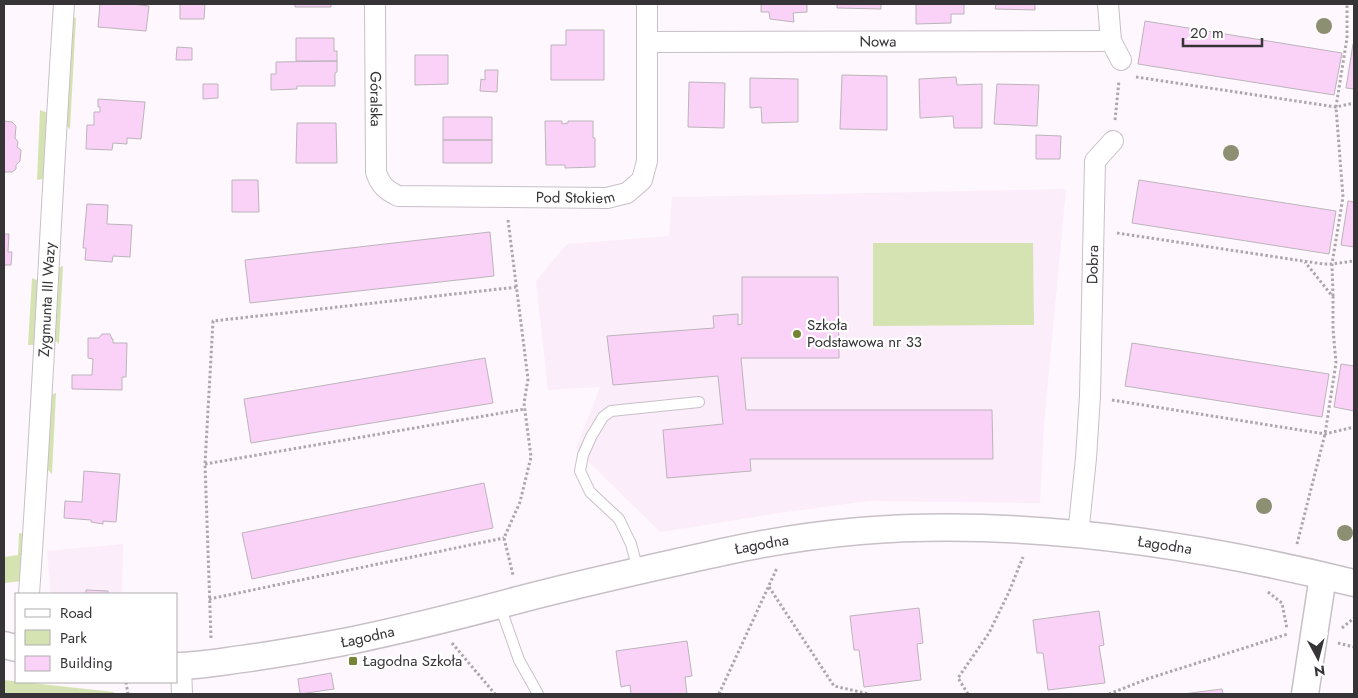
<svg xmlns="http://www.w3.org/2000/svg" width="1358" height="698" font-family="Jost,sans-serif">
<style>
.built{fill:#fbedfa}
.green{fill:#d5e3b3}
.building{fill:#fad2f7;stroke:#bcb4bb}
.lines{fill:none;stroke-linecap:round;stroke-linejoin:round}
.service-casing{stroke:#c8c0c7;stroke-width:12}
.minor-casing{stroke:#c8c0c7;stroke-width:22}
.tertiary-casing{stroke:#c8c0c7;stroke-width:29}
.path{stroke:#ada7ac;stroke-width:3;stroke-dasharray:2.5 2.5;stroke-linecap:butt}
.service{stroke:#fff;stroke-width:10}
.minor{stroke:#fff;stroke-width:20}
.tertiary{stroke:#fff;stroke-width:26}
.tree{fill:#8d8f73}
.poi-dot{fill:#738434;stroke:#fff;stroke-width:2}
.labels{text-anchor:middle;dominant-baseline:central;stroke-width:4.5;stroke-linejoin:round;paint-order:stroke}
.street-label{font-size:15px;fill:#373437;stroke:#fff}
.poi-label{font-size:15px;fill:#373437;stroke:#fff;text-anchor:start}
</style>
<rect width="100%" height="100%" fill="#fef7fd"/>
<!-- built -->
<path class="built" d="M1066,189L1044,424L1040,503L869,501L779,513L660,532L576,449L600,387L548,390L536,281L567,244L669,236L672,197Z
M123,544L122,594H51L47,551Z"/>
<!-- green -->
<path class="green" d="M70,17L76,18L70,129L64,124Z
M40,110L48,113L44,179L37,180Z
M873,243H1033L1034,325L873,326Z
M63,266L59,344L54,339L58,268Z
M32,278L39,281L35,345H28Z
M56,393L52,474L47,469L51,395Z
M19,533L25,534L23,581L4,583V557L18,555Z
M4,680L114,692V693L127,694H4Z"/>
<!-- building -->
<path class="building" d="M100,4H131L149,6L146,31L98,27Z
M180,4H205L204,19H180Z
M295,4H331V7H295Z
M761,4H807V12L793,13L794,22L770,19L769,12H761Z
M837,4H881V9L837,8Z
M916,4H964V14H951V23L916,24Z
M996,4H1035V10L995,9Z
M1145,21L1342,53L1334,95L1138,64Z
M566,30H604V80H551V45H566Z
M296,38H334V51H337V61H296Z
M1353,44H1354V89L1346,88Z
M177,47L192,48V60H176Z
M415,55H448V84L415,85Z
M337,61V72L335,73V86H297V89L271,90V74H276V62Z
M485,70H498L497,92L480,91L481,79L485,80Z
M842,75L887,76V130L840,129Z
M956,77L957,85L982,84V128H954L953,116L920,118L919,79Z
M750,78L798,79V122L762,123L761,107L750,108Z
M689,82L725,83L724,128L688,127Z
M203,84H218V98L203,99Z
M997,84L1039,85L1037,126L994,124Z
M98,99L145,102L141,139L127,138V144L113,143L112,150L86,149L87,125H94V112H100V107H98Z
M443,117H492V140H443Z
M4,121L12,122L16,126L15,138L18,142L17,147L21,150L20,161L16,165V169L12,172H4Z
M545,121H562V124L568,123V121H593V138H595V167L565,168V165H546Z
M297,123H336L337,163H296Z
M1036,135L1061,136L1060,159H1036Z
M443,140H492V163H443Z
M232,180H258L259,212H232Z
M1139,180L1336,211L1329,254L1132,223Z
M1348,201L1354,202V247L1341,245Z
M87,204L108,205L107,224L132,225L130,257L113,256L112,262L85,260L86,248H83Z
M490,232L494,276L250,303L245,260Z
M4,234H9L8,252H12L11,265H4Z
M742,277H838L839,358H741L746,410H992L993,459H750L751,471L667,478L663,430L723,424L718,376L613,385L607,336L714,328L713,316L738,314V325L742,324Z
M102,334H110L112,339H113V343H127L126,377H122V390L72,389V375H92L93,359L88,358V338H99Z
M1132,343L1329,374L1322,417L1125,386Z
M485,358L493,403L251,443L244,399Z
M1341,364L1354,366V411L1334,407Z
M84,471L120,474L116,522L103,521V524L91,522V520L64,518L65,501L82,502Z
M484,483L493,528L252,579L242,533Z
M86,590L108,591V594H65H86Z
M919,608L923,643L917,644L921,680L864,687L859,650H854L850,616Z
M1099,611L1104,645L1099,646L1105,683L1048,690L1043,653H1037L1033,620Z
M687,641L692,676L685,677L687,694H631L630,685L621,687L616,651Z
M331,673L334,689L300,694L298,679Z
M1222,689L1223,694H1183Z"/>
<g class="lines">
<defs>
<path id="service" d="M638,570L631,544L619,519L590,492L580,471L583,455L591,437L603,417L611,411L699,402
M500,606L519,660L538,694"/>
<g id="minor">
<path id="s1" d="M375,4L376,172C380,185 386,190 398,196L607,198L627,193L642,180L647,161V4"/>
<path d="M1108,4L1111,41L1121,60"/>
<path id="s2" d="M647,42L1111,41"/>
<path id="s3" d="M1078,535L1086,458L1090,396L1095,161L1113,141"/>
<path id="s4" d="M29,594C43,398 51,201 64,4"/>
<path d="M181,666L182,694"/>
</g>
<g id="tertiary">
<path d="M4,645L16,648"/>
<path id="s5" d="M176,666C198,666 220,662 242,659C278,654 313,648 349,641C406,629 462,615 518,600C586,582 655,567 723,552C768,542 814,535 860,531C1023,518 1196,544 1354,583"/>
<path d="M1305,694L1323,576"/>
</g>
</defs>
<!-- service casing -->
<use href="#service" class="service-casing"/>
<!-- minor casing -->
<use href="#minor" class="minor-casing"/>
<!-- tertiary casing -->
<use href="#tertiary" class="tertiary-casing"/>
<!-- path -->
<path class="path" d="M1136,77L1336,107L1354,103
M1115,120L1119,81
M508,220L528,379L524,403L531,457L520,502L504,538L513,575
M1117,233L1323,264H1332L1354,261
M1333,296L1332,264L1343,197L1336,107L1347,38V4
M1112,400L1325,434L1354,427
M205,464L525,409
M1297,544L1325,434L1336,363L1333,329V297L1305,262
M769,587L834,686L869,694
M1268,592L1282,603L1287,629
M209,599L504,538
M1342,628L1354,618
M211,638L205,464L213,321L517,287
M452,643L495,694
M1338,643L1354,647
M126,682L128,694
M719,694L777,568
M968,694L958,678L989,633L1009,592L1023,557
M1109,694L1147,679L1288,634"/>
<!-- service -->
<use href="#service" class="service"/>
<!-- minor -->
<use href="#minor" class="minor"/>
<!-- tertiary -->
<use href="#tertiary" class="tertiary"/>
</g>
<!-- trees -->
<g class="tree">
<circle cx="1324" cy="26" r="8"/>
<circle cx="1231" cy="153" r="8"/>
<circle cx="1264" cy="506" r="8"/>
<circle cx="1345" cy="533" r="8"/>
</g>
<!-- markers -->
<g class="poi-dot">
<circle cx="797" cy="334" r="5"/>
<rect x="348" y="656" width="10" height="10" rx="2.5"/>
</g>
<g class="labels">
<!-- street labels -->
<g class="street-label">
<text stroke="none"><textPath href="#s2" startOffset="231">Nowa</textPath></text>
<text stroke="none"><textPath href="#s1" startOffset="95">Góralska</textPath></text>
<text stroke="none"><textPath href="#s1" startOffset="379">Pod Stokiem</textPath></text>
<text stroke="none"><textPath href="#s3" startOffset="271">Dobra</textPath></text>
<text stroke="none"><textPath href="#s4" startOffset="295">Zygmunta III Wazy</textPath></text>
<text stroke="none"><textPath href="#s5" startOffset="599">Łagodna</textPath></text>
<text stroke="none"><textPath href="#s5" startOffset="1004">Łagodna</textPath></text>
<text stroke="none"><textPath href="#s5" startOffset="194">Łagodna</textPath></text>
</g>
<!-- poi labels -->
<g class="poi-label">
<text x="807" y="325">Szkoła<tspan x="807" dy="17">Podstawowa nr 33</tspan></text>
<text x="363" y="661">Łagodna Szkoła</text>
</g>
</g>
<!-- border -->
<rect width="1358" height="698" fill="none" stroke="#373437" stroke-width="10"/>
<!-- legend -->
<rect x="15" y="593" width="162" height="90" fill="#ffffff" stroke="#afaeaf"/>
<rect x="25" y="609" width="25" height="8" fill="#ffffff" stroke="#afaeaf"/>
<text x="60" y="618" font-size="15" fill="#373437">Road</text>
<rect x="25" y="630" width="25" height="15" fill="#d5e3b3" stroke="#afaeaf"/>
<text x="60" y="643" font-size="15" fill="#373437">Park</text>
<rect x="25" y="656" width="25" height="15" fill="#fad2f7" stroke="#afaeaf"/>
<text x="60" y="668" font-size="15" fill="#373437">Building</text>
<!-- north arrow -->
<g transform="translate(1318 658) rotate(173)" stroke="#ffffff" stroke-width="4" paint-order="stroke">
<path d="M0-4L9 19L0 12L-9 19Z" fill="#373437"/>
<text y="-8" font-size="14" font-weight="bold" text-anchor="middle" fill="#373437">N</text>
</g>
<!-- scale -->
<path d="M1183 38v8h79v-8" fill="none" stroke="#373437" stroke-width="2.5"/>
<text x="1190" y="38" font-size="15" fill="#373437" stroke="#ffffff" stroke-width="4" paint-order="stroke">20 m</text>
</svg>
